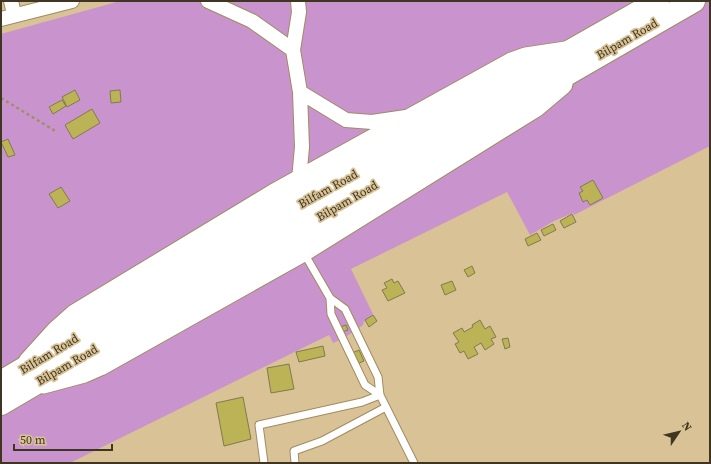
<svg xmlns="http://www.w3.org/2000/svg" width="711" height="464" font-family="'Source Serif 4',serif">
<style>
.grass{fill:#c994ce}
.building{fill:#bcb256;stroke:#807b4e}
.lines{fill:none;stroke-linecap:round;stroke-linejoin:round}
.lane-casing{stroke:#a18b61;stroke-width:9}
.street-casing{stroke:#a18b61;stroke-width:16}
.secondary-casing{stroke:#a18b61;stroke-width:23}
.primary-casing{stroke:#a18b61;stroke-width:24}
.path{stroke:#a08e6b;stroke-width:2.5;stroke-dasharray:3 3;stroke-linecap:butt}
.lane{stroke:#fff;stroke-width:7}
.street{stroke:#fff;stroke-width:14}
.secondary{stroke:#fff;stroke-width:21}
.primary{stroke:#fff;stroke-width:22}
.labels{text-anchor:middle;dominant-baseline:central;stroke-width:3.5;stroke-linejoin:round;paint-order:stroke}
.street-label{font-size:12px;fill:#3e3523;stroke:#d9c295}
</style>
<rect width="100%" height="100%" fill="#d9c295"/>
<!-- grass -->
<path class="grass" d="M120,1H710V146L574,215L573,213L554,221L530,235L507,192L351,269L373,314L364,321L363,325L344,338L333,343L329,335L70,463H1V34Z"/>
<!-- building -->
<path class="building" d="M75,90L80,100L67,107L62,97Z
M120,90L121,102L111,103L110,91Z
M62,100L66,106L53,114L49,107Z
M92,109L100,123L73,139L65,125Z
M8,139L15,155L8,157L1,142Z
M593,180L603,198L590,205L587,200L583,202L579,193L583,191L580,187Z
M61,187L70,201L58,208L49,194Z
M572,214L576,222L564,228L560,221Z
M553,224L556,230L544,236L541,230Z
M537,233L541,240L528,246L525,239Z
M472,266L475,273L468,277L464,270Z
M392,279L394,283L398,281L405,293L388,301L382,290L387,288L384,283Z
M452,281L456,290L445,295L441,285Z
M373,315L377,321L369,327L365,320Z
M480,320L485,329L490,326L496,337L491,339L494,344L485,350L481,343L474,347L478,354L468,359L464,351L460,353L455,344L459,342L453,333L462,328L464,332L473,327L472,325Z
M346,325L348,330L342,332L340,327Z
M508,338L510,347L505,349L502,339Z
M323,346L325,356L299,362L296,352Z
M359,350L364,361L357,364L352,353Z
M289,364L294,389L271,393L267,368Z
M243,397L251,439L224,446L216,403Z"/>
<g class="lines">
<defs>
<path id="lane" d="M304,253L330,298L345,309L378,377L380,395L414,463
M330,298L331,314L365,385L380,395
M264,463L259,425L362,402L380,395
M295,463L294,451L322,441L386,407"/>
<path id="street" d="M11,1L14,14
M208,1L252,21L293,50
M298,1L299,12L293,50L300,92L302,147L299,180
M1,19L72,1
M300,92L346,120L372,122L406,117"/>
<path id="secondary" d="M29,362L57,331L75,315L275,194L512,63L526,58L566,52
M43,383L84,372L100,365L303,251L536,106L562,84"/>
<path id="primary" d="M1,382L284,213L658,1
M1,404L294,232L694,1"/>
</defs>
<!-- lane casing -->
<use href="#lane" class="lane-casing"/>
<!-- street casing -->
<use href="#street" class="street-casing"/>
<!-- secondary casing -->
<use href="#secondary" class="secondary-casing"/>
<!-- primary casing -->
<use href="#primary" class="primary-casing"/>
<!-- path -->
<path class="path" d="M1,98L57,132"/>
<!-- lane -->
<use href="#lane" class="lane"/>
<!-- street -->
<use href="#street" class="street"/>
<!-- secondary -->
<use href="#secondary" class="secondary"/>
<!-- primary -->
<use href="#primary" class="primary"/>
</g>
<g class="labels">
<!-- street labels -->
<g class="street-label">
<text transform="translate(627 39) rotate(-30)">Bilpam Road</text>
<text transform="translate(328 189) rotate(-29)">Bilfam Road</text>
<text transform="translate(347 201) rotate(-30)">Bilpam Road</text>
<text transform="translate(49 354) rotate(-31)">Bilfam Road</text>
<text transform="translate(67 365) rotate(-30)">Bilpam Road</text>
</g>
</g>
<!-- border -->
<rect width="711" height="464" fill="none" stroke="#3e3523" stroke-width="4"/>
<!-- north arrow -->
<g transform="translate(679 432) rotate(55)" stroke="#d9c295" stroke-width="3" paint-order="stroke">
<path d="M0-3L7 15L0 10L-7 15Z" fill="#3e3523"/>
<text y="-6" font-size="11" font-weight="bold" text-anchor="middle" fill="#3e3523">N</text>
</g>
<!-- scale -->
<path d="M14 444v6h98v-6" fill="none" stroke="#3e3523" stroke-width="2"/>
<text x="20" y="444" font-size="12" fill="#3e3523" stroke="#d9c295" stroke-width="3" paint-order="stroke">50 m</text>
</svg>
